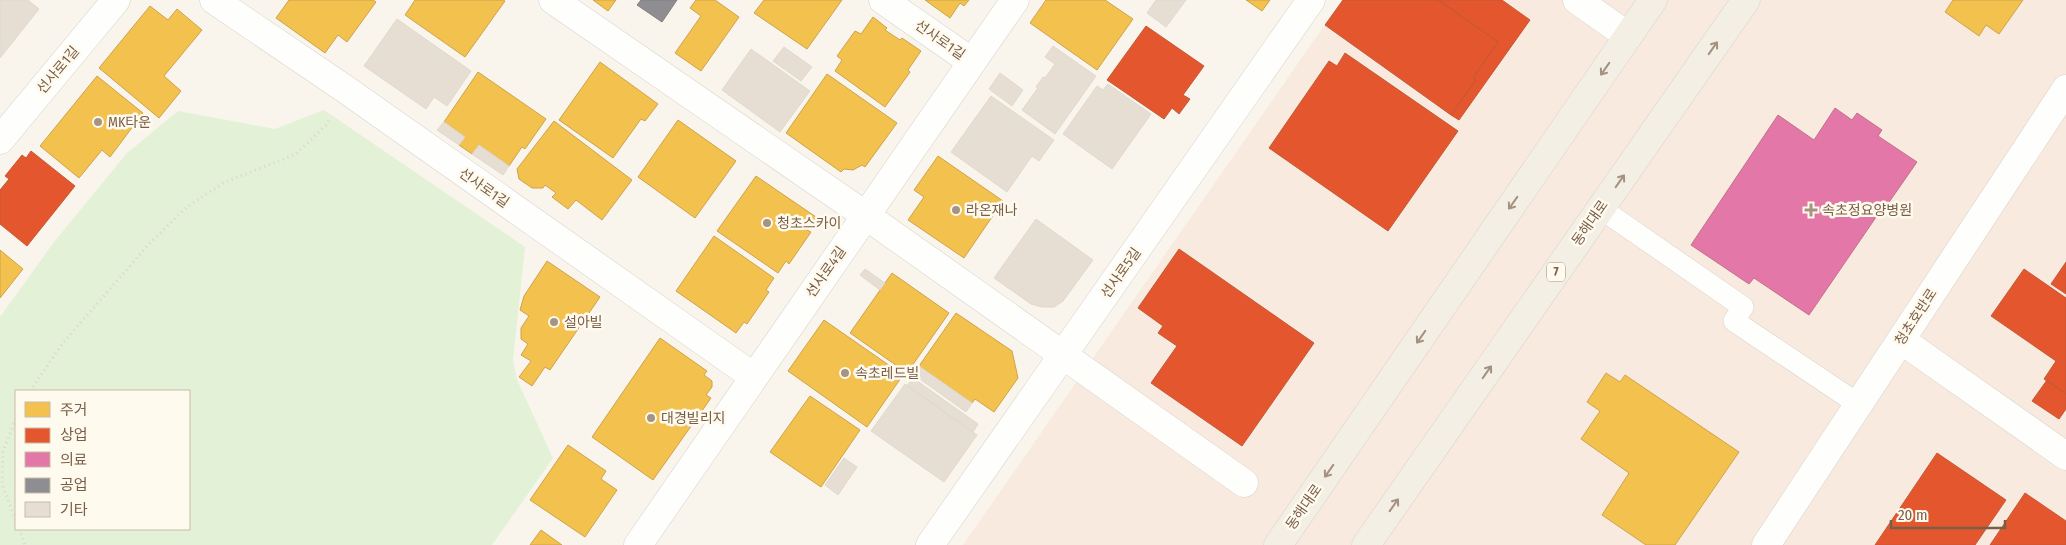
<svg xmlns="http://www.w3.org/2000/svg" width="2066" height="545" font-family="'Fira Sans Condensed','Noto Sans KR',sans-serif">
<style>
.commercial{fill:#f9eadf}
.green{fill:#e3f1d6;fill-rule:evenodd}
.homes{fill:#f2c14e;stroke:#cea34c}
.shops{fill:#e4572e;stroke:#c45936}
.health{fill:#e377a8;stroke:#c3708c}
.industry{fill:#8d8d92;stroke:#877f7c}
.building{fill:#e6ddd3;stroke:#e2d8ce}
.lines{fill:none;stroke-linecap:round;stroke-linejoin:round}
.lane-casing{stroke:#d8d2ca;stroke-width:22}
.street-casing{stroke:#d8d2ca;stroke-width:29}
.secondary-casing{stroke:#d8d1c8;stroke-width:29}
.primary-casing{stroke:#dad1c9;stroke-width:29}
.path{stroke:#dbd5cd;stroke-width:3;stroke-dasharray:1 4;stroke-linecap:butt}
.lane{stroke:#fefefc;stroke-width:21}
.street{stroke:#fefefc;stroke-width:28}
.secondary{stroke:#fefefc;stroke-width:28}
.primary{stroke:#f3efe5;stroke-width:28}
.oneway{stroke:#a49180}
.poi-dot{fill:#a69382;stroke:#fffaee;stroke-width:2}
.labels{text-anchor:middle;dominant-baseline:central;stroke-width:5;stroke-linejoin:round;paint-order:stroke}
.shield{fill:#fffaee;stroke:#a18d7a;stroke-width:1}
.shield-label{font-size:12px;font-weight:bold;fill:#795e49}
.street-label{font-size:14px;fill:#795e49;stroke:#fffaee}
.poi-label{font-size:14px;fill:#795e49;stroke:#fffaee;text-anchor:start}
</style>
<rect width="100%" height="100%" fill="#f9f5ec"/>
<!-- commercial -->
<path class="commercial" d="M1342,0H2066V545H963Z"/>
<!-- green -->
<path class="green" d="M324,110L525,247L513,360L517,380L553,458L492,545H0V317L54,242L127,153L178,111L275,129ZM16,391H189V529H16Z"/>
<!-- homes -->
<path class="homes" d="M289,0H373L376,2L347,42L338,35L325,53L276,18Z
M415,0H503L505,1L465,57L405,15Z
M593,0H616L608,11Z
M696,0H715L739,17L701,71L675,53L701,16L690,8Z
M764,0H842L807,49L754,13Z
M925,0H969L964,6L960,3L950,18Z
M1046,0H1105L1133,19L1097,70L1030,23Z
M1246,0H1270L1262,11Z
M1953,0H2023L1999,34L1986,25L1979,36L1945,12Z
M150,6L168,20L177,9L202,30L164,76L181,91L159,118L99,68Z
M873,17L887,28L885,30L900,40L902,38L921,51L908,70L910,72L885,107L835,71L842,60L837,56L855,31L861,34Z
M600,62L658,104L645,121L641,119L613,158L559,120Z
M478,72L546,119L525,149L522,147L509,166L479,145L472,154L459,145L465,137L444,122Z
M827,74L897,123L865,167L862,165L853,170L844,169L841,172L786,133Z
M97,76L143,113L110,157L102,150L79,178L40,146Z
M678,120L736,161L695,218L638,177Z
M554,121L632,180L602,220L576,200L568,209L552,197L556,193L545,185L543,188H532L519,179L517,169Z
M938,156L1003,201L964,258L908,220L924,197L914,190Z
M756,176L816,217L807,230L811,232L789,264L786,261L778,273L717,231Z
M714,236L774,278L766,290L769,292L747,324L744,322L736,333L676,291Z
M0,250L23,269L0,298Z
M547,261L600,297L550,370L545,367L532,386L519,377L531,361L521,355L528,344L521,339V328L529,316L520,310L524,296Z
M892,273L949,313L907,373L850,333Z
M956,313L1012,351L1018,378L994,412L975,399L972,403L919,366Z
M824,320L903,375L867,427L788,371Z
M660,338L707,371L704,375L712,381V387L706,395L711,398L653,480L592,437Z
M1606,373L1620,382L1625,375L1739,452L1675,545H1646L1602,515L1629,473L1581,439L1600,411L1587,402Z
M810,396L860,430L821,487L770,452Z
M568,445L606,471L601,479L617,490L585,537L530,500Z
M541,530L562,545H530Z"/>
<!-- shops -->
<path class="shops" d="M1343,0H1438L1498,42L1473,78L1476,80L1451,115L1325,25Z
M1438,0H1502L1530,20L1459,120L1451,115L1476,80L1473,78L1498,42Z
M1146,26L1204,66L1183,95L1190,99L1179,114L1172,108L1164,119L1107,80Z
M1345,53L1458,131L1388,231L1269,148L1329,61L1337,66Z
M31,151L75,186L27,246L0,224V190L9,179L5,176L22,155L26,158Z
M1179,249L1314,343L1242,446L1151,383L1177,346L1158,333L1163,326L1138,308Z
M2066,262V294L2051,284Z
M2024,269L2066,298V394L2044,379L2056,361L1991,316Z
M2047,380L2066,394V409L2059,419L2032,401Z
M1937,453L2006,500L1975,545H1875Z
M2025,493L2066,521V545H1990Z"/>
<!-- health -->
<path class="health" d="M1835,108L1852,120L1857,113L1882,130L1878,136L1917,162L1885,208L1883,207L1809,315L1754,278L1749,284L1691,245L1778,115L1814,140Z"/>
<!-- industry -->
<path class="industry" d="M641,0H677L662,22L637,5Z"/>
<!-- building -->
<path class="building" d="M0,0H28L39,9L0,58Z
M1156,0H1186L1166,27L1147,13Z
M397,19L471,71L447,106L434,97L426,109L364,66Z
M1053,46L1096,76L1055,134L1022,110L1038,88L1036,87L1043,77L1045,78L1055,64L1045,57Z
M784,47L812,67L801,81L773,61Z
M751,49L810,91L780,132L722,90Z
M1000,73L1023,90L1012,106L989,89Z
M1108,84L1151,114L1112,169L1063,134L1097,86L1103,90Z
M991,96L1054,140L1039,161L1032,156L1007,192L951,152Z
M444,122L465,137L459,145L437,130Z
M479,145L509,166L503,175L472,154Z
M1036,219L1093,260L1063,301L1054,307H1042L1031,304L994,278Z
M865,269L885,283L880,290L860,275Z
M919,366L972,403L966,412L913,374Z
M913,378L978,424L973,432L907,386Z
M905,384L977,435L944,482L871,431Z
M844,458L857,467L838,495L825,485Z"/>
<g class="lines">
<defs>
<path id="lane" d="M1600,208L1743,307L1734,321L1858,404"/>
<path id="street" d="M214,0L345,89L754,377
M553,0L865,215L1244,483
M883,0L972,62
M1577,0L1628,36
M0,140L116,0
M1901,340L2066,456
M638,545L1015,0
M930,545L1311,0"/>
<path id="secondary" d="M1766,545L2066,89"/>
<path id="primary" d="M1278,545L1653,0
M1366,545L1746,0"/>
</defs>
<!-- lane casing -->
<use href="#lane" class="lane-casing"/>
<!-- street casing -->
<use href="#street" class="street-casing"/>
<!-- secondary casing -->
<use href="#secondary" class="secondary-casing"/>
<!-- primary casing -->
<use href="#primary" class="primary-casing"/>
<!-- path -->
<path class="path" d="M30,391L63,343L149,244L187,207L223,183L296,154L326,125L330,119
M16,419L3,451L2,484L16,521
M19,529L25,545"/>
<!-- lane -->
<use href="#lane" class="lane"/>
<!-- street -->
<use href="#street" class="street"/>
<!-- secondary -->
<use href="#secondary" class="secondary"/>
<!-- primary -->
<use href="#primary" class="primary"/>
</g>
<!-- one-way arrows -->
<defs><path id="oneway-shaft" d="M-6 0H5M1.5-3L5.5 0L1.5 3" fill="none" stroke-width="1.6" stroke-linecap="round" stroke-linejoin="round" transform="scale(1.25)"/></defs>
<g class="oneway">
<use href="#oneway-shaft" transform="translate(1713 48) rotate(-55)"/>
<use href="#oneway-shaft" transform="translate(1605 69) rotate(125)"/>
<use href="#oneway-shaft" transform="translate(1620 181) rotate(-55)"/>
<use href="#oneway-shaft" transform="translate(1513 203) rotate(125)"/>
<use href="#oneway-shaft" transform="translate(1421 337) rotate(125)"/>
<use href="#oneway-shaft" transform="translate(1487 372) rotate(-55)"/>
<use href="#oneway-shaft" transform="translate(1329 471) rotate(125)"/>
<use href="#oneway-shaft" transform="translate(1394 505) rotate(-55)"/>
</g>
<!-- markers -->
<g class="poi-dot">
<circle cx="98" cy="122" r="5"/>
<circle cx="956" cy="210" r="5"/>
<path d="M1808.5 202.5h5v5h5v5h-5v5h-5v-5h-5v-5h5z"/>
<circle cx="767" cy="223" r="5"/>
<circle cx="554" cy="322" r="5"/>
<circle cx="845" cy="373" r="5"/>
<circle cx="651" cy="418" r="5"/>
</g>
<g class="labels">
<!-- shield labels -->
<rect class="shield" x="1547" y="262.5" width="18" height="19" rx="4"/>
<g class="shield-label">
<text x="1556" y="272">7</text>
</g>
<!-- street labels -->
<g class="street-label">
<text transform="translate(940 40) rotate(35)">선사로1길</text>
<text transform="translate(58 70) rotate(-50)">선사로1길</text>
<text transform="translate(484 188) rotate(35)">선사로1길</text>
<text transform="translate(1590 223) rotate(-55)">동해대로</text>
<text transform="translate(826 272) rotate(-55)">선사로4길</text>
<text transform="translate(1121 273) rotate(-55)">선사로5길</text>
<text transform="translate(1916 317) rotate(-57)">청초호반로</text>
<text transform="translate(1304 507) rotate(-55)">동해대로</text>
</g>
<!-- poi labels -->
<g class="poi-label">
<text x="108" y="122">MK타운</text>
<text x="966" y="210">라온재나</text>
<text x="1822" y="210">속초정요양병원</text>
<text x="777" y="223">청초스카이</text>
<text x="564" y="322">설아빌</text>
<text x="855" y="373">속초레드빌</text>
<text x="661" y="418">대경빌리지</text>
</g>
</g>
<!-- legend -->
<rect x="15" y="390" width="175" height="140" fill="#fffaee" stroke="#c9bcac"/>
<rect x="25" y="402" width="25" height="15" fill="#f2c14e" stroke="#c9bcac"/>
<text x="60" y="415" font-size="15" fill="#795e49">주거</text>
<rect x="25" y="428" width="25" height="15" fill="#e4572e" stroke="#c9bcac"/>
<text x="60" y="440" font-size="15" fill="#795e49">상업</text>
<rect x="25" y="452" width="25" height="15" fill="#e377a8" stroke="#c9bcac"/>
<text x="60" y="465" font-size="15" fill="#795e49">의료</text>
<rect x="25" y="478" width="25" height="15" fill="#8d8d92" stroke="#c9bcac"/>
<text x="60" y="490" font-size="15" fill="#795e49">공업</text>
<rect x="25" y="502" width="25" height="15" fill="#e6ddd3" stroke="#c9bcac"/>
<text x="60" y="515" font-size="15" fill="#795e49">기타</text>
<!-- scale -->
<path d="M1891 520v8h114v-8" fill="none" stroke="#795e49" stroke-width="2.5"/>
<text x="1898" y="520" font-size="15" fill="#795e49" stroke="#fffaee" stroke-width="4" paint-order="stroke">20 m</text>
</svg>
